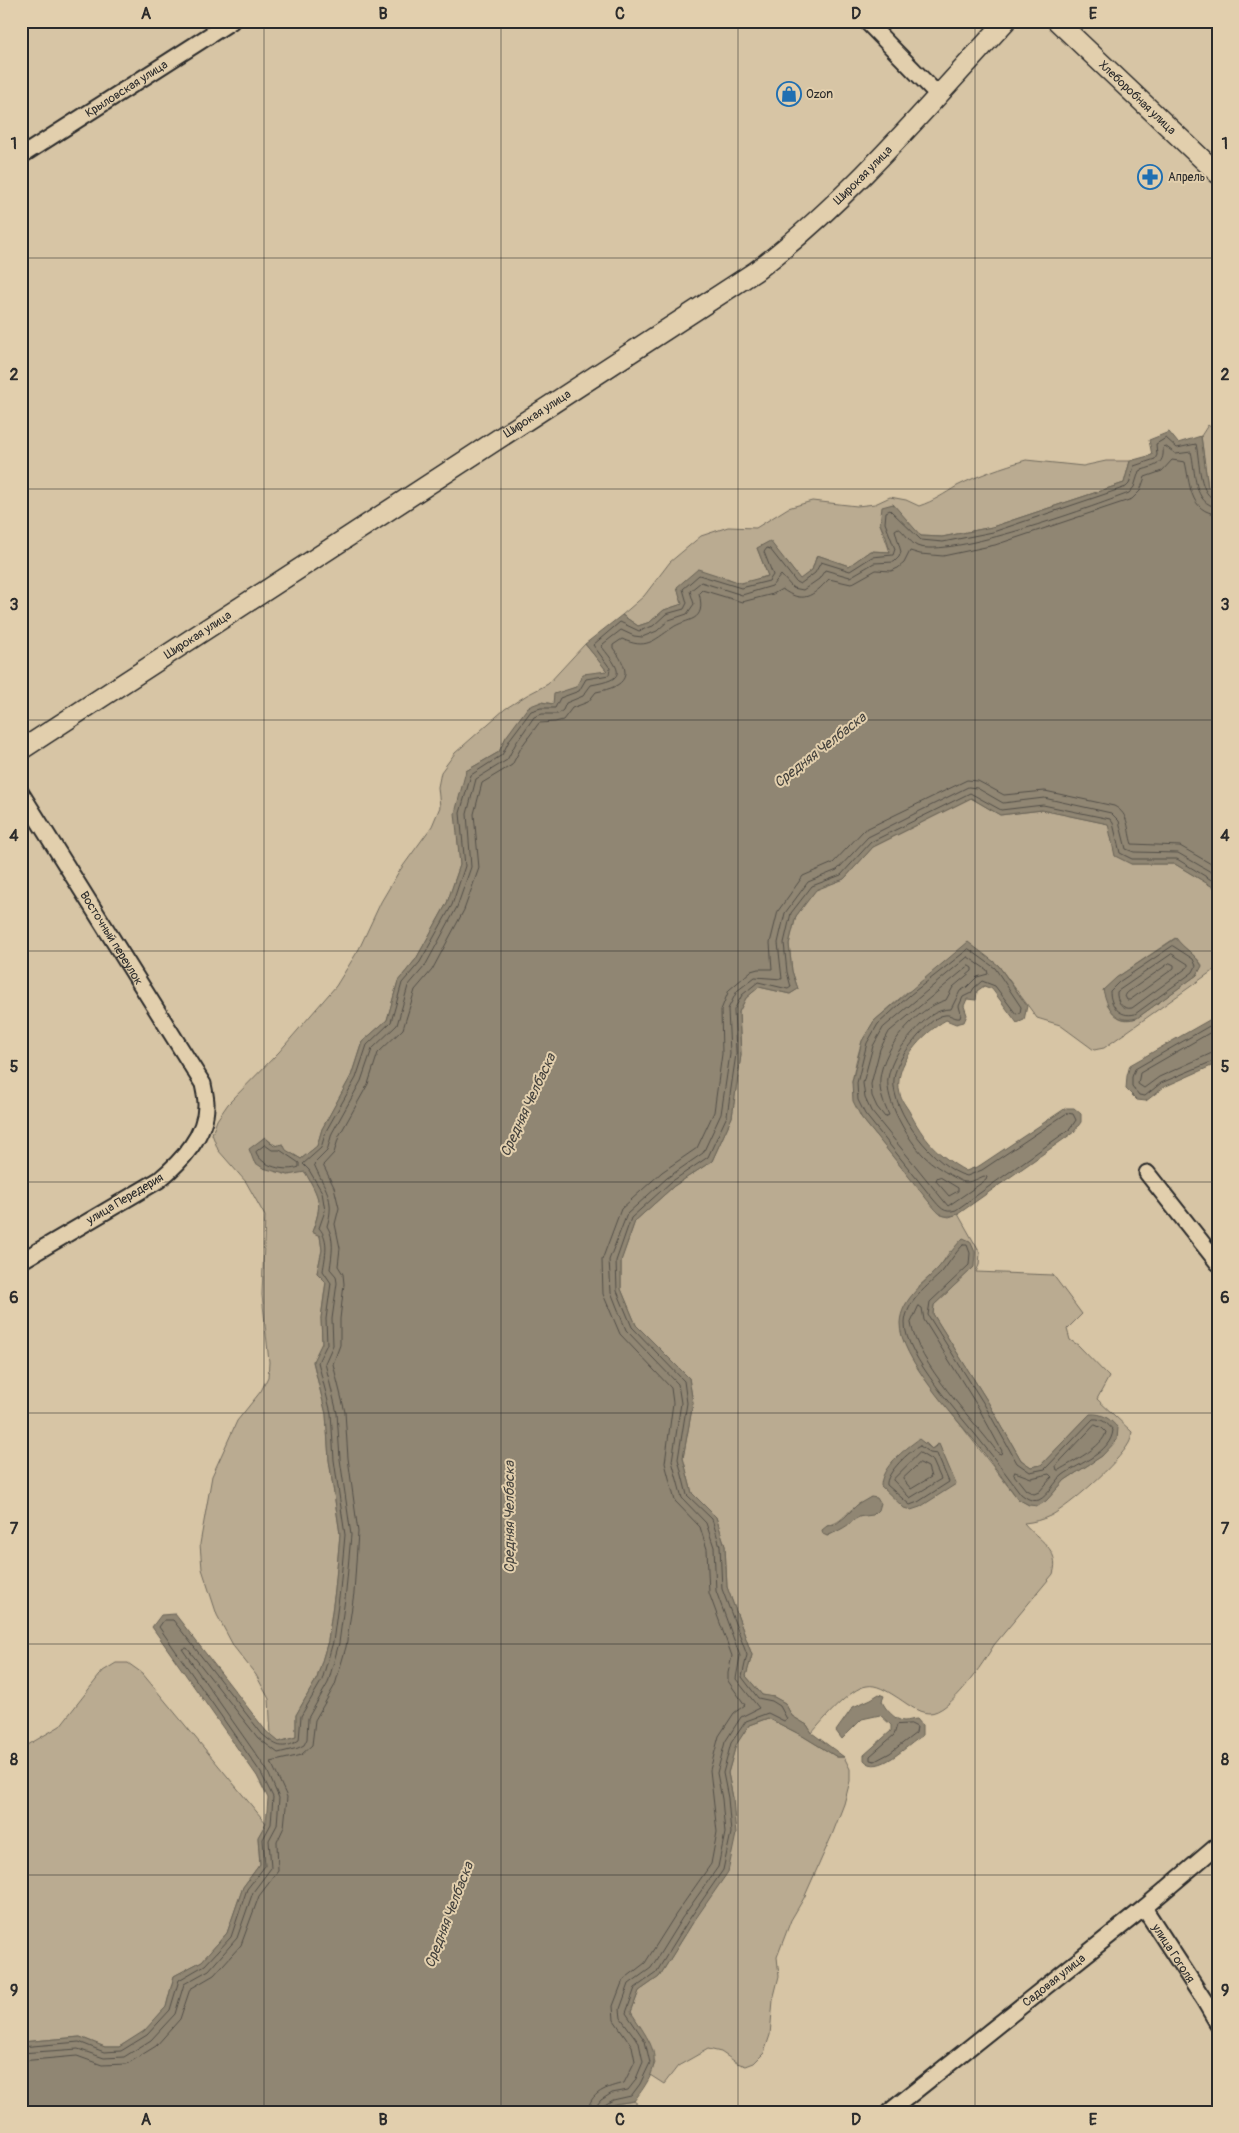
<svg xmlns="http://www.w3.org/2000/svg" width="1239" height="2133" font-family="Pangolin,sans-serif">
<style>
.green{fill:#baab91;stroke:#726b5e;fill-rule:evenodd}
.water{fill:#908673;stroke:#686256}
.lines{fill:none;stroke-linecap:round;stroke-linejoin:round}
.shore{stroke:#534f48;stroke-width:1}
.minor-casing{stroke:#2b2b2b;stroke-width:19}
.tertiary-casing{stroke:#2b2b2b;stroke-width:22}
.minor{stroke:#e2cfad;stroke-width:15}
.tertiary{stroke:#e2cfad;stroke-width:19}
.grid{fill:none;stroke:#2b2b2b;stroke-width:1;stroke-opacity:0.55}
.labels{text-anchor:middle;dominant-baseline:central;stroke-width:4;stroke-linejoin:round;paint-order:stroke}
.street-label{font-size:12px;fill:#2b2b2b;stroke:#e2cfad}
.poi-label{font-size:12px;fill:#2b2b2b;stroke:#e2cfad;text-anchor:start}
.water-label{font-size:14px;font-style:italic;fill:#44423d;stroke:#e2cfad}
.neatline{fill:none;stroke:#2b2b2b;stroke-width:2}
.grid-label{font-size:16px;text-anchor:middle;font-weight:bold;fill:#2b2b2b}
</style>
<rect width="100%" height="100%" fill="#d7c5a5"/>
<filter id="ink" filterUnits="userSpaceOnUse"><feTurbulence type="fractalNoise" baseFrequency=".02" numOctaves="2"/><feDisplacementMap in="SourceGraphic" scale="10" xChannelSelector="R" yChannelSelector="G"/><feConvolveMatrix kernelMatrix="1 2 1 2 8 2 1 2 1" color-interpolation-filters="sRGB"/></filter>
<g filter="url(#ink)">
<!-- green -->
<path class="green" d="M1208,425L1218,433L1216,496L1208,488L1201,436Z
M1026,460L1083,466L1106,461H1130L1124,483L992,527L942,537L921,536L880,524L890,552L870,551L849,566L817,555L812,570L800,580L786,561L757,548L768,576L741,584L727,578L683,604L664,610L650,622L638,626L622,615L644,596L670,562L701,536L728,527L756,528L788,508L812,501L857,506L875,504L890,497L906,500L919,506C934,501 944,494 957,486C979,475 1002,467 1026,460Z
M585,644L607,671L576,687L555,695L554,704L541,702L506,737L499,752L466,771L458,841L460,865L447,903L416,959L398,981L387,1020L362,1042L351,1076L322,1129L317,1146L301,1159C288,1151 275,1147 265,1137L259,1142L288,1175L305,1171C320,1198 323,1203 312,1232L320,1236L322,1250L317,1273L326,1281L321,1318L322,1343L313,1362L326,1414L329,1460L340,1534L335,1590L328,1641L317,1678L296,1715V1737L279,1742L271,1736L269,1699L256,1675L234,1647L217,1615L202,1569L200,1544L212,1476L237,1421L261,1391L268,1377L269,1362L262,1295L265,1216L246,1182L218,1150L212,1134L217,1120L228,1104L279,1052L336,986L359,949L381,902L398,873L432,826L440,807L438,787L441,772L455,753L505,709L527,695L548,684Z
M971,798L1000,815L1042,810L1109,824L1131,864H1175L1218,890V967L1104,1048L1094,1050L1060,1025L1037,1018L998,965L907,992L874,1021L862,1041L856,1062L852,1082L861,1117L941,1215L949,1217L958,1214L980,1253L979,1265L976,1272L1053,1275L1082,1314L1067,1329L1070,1340L1078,1345L1109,1377L1097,1399L1132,1432C1131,1435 1131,1440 1129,1443C1118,1463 1070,1506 1050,1516C1041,1520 1034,1522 1024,1523C1038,1540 1061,1549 1053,1574L994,1645C984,1662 950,1714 929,1713C917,1713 905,1702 895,1696C887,1691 876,1684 867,1686C850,1688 823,1720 812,1733L807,1725L792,1716L785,1703L774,1697L762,1695L746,1676L752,1655L727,1587L725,1546L716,1517L692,1493L683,1458L693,1403L689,1378L636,1325L621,1289V1260L635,1221L674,1186L712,1161L732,1117L741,1055L739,1012L746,998L759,987L790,994L798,989L792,971L789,944L796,916L816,889L844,879L873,847ZM1175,938C1184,949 1195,954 1202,965L1197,975L1137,1018C1121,1023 1116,1017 1107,1004L1116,978ZM950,1251L974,1267L934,1305L933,1314L988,1402L1021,1460L1031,1467L1041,1465L1090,1414L1102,1456L1065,1480L1046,1501L1029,1505L1018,1499L925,1379L919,1286L939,1268ZM926,1443L932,1449L938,1444L881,1486ZM871,1497L862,1516C857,1517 836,1532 827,1536V1526C845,1521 844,1513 857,1506C862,1503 866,1501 871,1497Z
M116,1663H128L142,1673L266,1823L258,1838L260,1864L243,1887L227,1933L202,1961L174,1976L166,2007L144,2032L119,2047H105L80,2037L21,2042V1749L60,1726L103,1671Z
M768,1718L801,1735L837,1757H844L850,1769V1781L844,1804L832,1835L804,1898L791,1920L777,1957L779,1976L773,2000L770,2035L764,2053L754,2063L746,2066L737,2063L721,2052L708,2049L678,2066L664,2084L650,2075L655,2063L631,2012L639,1991L659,1977L692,1924L733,1798L728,1773L736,1744L749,1725Z
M634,2101L643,2108V2112H604L615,2104Z"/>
<!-- water -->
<path class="water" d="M1169,432L1178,443L1201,436L1208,488L1218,496V890L1175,864H1131L1115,856L1108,824L1042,810L1000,815L971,798L873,847L844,879L816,890L796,916L789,944L792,971L798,989L790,994L759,987L746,998L739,1012L741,1055L732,1117L712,1161L674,1186L635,1221L621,1261V1289L636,1325L689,1378L693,1403L683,1458L692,1493L716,1517L725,1546L727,1587L752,1655L746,1676L762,1695L774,1697L785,1703L792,1716L807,1725L812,1733L844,1757H837L801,1735L768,1718L749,1725L736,1745L728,1773L733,1798L736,1834L728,1872L692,1924L659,1977L639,1991L631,2012C656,2051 666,2060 634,2101L615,2104L604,2112H21V2042L80,2037L105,2047H119L144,2031L166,2007L174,1976L202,1961L227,1933L243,1887L260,1864L258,1837L266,1823L268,1798L257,1776L152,1627L161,1615L175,1614L266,1731L279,1742L296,1737V1715L317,1678L328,1641L335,1590L340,1534L329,1460L326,1414L313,1361L322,1343L321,1318L326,1282L317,1273L322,1250L320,1236L312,1232C323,1203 320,1199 305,1172L288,1175L263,1168L254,1162L249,1149L265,1137L274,1146L283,1144L286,1150L301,1159L317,1146L322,1129L351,1076L362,1042L387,1020L398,981L416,959L447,903L460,865L455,813L466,771L499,752L506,737L528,707L541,702L553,704L554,694L576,687L583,674L607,671L585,644L622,615L638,626L650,622L664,610L682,604L677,587L698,569L741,583L768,576L757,548L770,541L800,579L812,570L817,555L849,566L870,551L890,552L886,537L880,524L882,507L893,504L921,536L942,537L992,527L1124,483L1130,461L1152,455L1149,440Z
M1176,938C1184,949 1195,954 1202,966L1197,975L1137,1018C1114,1024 1108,1008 1103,990L1116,978Z
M968,942L998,965L1027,1006L1024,1020L1017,1023L992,989L984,986L977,991L976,1000L967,999L964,1006L967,1015L964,1022L956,1024L946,1020C923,1033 892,1065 900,1094C901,1100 906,1106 909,1111C924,1140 937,1155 966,1171L979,1166L1066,1108H1074L1081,1114V1122L1074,1132L958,1214C941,1220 939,1213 929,1202L861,1117L853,1101L852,1082L862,1041L874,1021Z
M1218,1015V1063L1164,1087L1146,1101L1137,1100L1126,1089L1127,1076L1130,1065Z
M963,1238L970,1241L975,1252L974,1267L934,1305L933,1314L988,1402L1021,1460L1031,1467L1041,1465L1090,1414C1103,1413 1110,1419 1118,1428L1117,1440L1102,1456L1065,1480L1046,1501L1038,1506L1029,1505L1018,1499C1004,1480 991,1462 977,1444C955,1417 899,1357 900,1323C901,1299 925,1283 939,1267C947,1258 954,1247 963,1238Z
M919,1439L932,1449L939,1444L956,1484L920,1507L911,1510L904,1508L881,1486C881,1467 904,1450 919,1439Z
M871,1497L877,1498L880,1503L878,1510L873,1515L857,1517C849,1526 838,1531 827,1536L823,1534L822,1530L827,1526L836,1524L845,1517L857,1505Z
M879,1694L884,1696L882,1701C884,1708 896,1721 904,1721C909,1721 913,1719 917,1719L922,1725V1736C908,1744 878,1777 864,1760V1755L891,1731V1725L880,1715L862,1719L842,1739L836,1731L853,1707L871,1699Z"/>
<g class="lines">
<!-- shore -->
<path class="shore" d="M1173,946L1193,959L1196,966L1193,972L1135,1014C1119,1018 1110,1005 1110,991L1119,982Z
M969,949L995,968L1021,1007L1020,1013L1016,1014L995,986L982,981L974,988L971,993L963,997L959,1006L961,1014L960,1018C954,1019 951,1014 945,1015C934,1016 925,1029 918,1036C908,1048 896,1062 894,1079C890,1110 936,1169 967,1176L982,1170L1067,1113L1073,1114L1076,1120L1070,1129L956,1210C944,1214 940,1207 933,1199L865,1114L858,1100L857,1083L867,1043L878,1024L910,995Z
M1172,954L1188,964V967L1132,1008C1122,1010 1116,1001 1117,992Z
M968,957L987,970L988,974L977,977L967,987L960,991L951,1009C935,1009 924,1020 914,1032C902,1045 891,1060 888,1078C885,1101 908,1140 924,1156C932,1164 942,1170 952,1176C956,1178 961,1182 966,1182C972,1182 979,1178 984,1176L987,1177L986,1180L948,1206L871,1111L865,1098L863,1083L873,1046L883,1028Z
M1170,963L1174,965V968L1130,1000H1127L1125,996L1127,993Z
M969,966L972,968V971L953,987L946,1000C916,1009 884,1046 880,1078C879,1092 883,1102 889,1115L885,1117L877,1107L872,1096L871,1084L880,1049L889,1032Z
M1218,1021L1135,1069L1132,1077V1086L1139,1095L1145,1096L1161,1083L1218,1059
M1218,1028L1140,1073L1138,1084L1144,1088L1159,1077L1212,1053L1218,1052
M265,1145L272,1150H280L299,1163V1167C286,1172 261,1167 256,1152Z
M940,1177L958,1188V1191L949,1196L936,1181L937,1178Z
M963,1245H967L970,1253L969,1265L930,1302L928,1315L984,1404L1017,1463L1030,1472L1045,1469L1093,1419C1102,1418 1108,1424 1113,1430C1111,1453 1079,1463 1063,1475C1054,1482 1049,1495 1039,1500C1032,1502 1026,1498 1021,1494C1008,1477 996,1460 982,1443C962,1417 904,1355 905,1323C906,1301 928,1286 942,1272C949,1263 955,1253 963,1245Z
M919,1306L922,1308L924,1320L978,1407L1002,1451L1001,1454L998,1453C973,1419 917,1364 911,1323Z
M1095,1425L1102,1428L1106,1432C1103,1447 1072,1462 1059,1470H1057L1056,1466Z
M920,1446L930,1453L937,1454L949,1482L918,1502L910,1505L887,1485C885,1474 910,1450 920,1446Z
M920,1453L933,1461L941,1479L910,1498L893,1480Z
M920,1463L928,1467L931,1477L911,1489L903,1479Z
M1015,1472L1031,1478L1049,1474L1052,1477L1039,1492L1034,1494L1026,1490L1014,1475Z
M911,1724L917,1727L916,1733L890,1753L875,1761L870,1760V1756L894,1735L897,1725Z
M21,2047L79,2042L104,2052L121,2051L147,2035L170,2010L179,1980L205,1965L231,1937L247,1889L265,1866L263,1839L271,1824L273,1797L261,1773L159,1627L164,1620H173L262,1734C276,1746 282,1751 299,1740L301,1716L322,1680L333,1642L340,1590L345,1535L334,1460L331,1413L318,1362L327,1344L326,1319L331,1283L323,1271C325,1257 330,1240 319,1228L325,1211L322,1192L309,1170L303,1164L321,1148L326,1131L356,1078L367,1045L391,1022L402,983L420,962L452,905L465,866L460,813L471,775L502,755L510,739L531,711L541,708H555L560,698L579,691L586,679L609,675L610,668L593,645L620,622L639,631L653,626L666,614L684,609L687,603L683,589L699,575L741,588L769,581L773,575L764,552L767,548L770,549L796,582L800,584L815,573L821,562L850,571L872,557L893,555L895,549L885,523L886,512L890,510L921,540L943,542L993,532L1126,487L1129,484L1134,466L1155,459L1157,455L1156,444L1166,438L1177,448L1196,444C1200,460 1198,498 1218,500
M21,2053L78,2049L104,2058L124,2057L151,2040L175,2014L184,1984L209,1970L237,1938L253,1892L271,1868L269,1840L277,1825L279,1798L267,1770L182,1649L187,1648L258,1738L278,1753L298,1748L304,1745L307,1739L308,1718L328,1683L339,1643L346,1591L351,1535L340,1459L337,1413L325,1363L333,1345L332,1319L337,1283L336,1276L330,1269C332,1254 335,1239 327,1226C336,1198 324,1188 314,1164L327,1151L332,1133L361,1081L372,1049L397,1025L408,986L425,966L457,907L471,867L467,814L476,779L507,760L516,743L534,717L542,714H558L563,710L566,703L583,696L591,685C625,679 623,673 602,647L603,644L621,630L634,636L642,637L657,631L669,620L687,614L694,604L690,591L701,582L742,595L772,586L781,575L793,588L803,590L819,579L825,570L850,577L874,563L894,562L899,557L901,552L895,530L898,528C905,532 909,542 917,546C949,559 1092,507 1129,493L1134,487L1139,471C1153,466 1165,466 1163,448L1165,446L1176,454L1191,452C1196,470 1192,505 1218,507
M21,2061L77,2056L102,2065L127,2064L156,2046L180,2019L190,1989L214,1975L241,1945L259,1896L278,1871L277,1842L284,1827L287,1797L271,1762L301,1755L312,1745L315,1720L335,1685L346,1647L354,1593L358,1532L348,1458L345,1412L333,1364L340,1345V1319L344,1284L343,1274L338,1266L340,1248L335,1224L339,1208L334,1187L323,1165L334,1153L339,1136L368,1084L378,1053L403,1029L415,990L432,970L464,910L479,868L474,814L482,783L512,765L522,746L539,723L555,722L563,720L572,708L588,702L596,692C627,686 634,675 613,648V645L622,639C646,650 653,641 672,628C687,617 707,624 699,593L702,590L742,602L773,594L782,589C803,604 812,597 829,579L851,584L876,570L891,571L898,568L904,563L910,551L920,554L943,556L995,545L1132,499L1140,491L1145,477L1162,471L1172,460L1185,462C1190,482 1189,513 1218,514
M588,2112C589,2092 608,2087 624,2083L635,2061L632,2046L614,2020L613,2006L623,1980L645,1963L676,1914L711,1864L717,1832L710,1770L719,1736L734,1713L745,1705L728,1681V1673L732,1656L709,1593L707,1549L700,1527L675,1501L665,1463L673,1403L671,1388L620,1334L603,1294L602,1260L621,1209L662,1172L697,1148L714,1112L722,1054L721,1010L729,990L751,971L758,969H772L770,943L778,911L803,876L833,863L864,830L967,780L978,781L1004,795L1045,791L1114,806C1130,814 1127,830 1132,844L1180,846L1218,868
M596,2112L597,2105L601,2100L612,2093L628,2090L635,2081L643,2062L639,2043L621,2018L620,2009L629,1984L651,1968L682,1918L718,1867L725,1833L722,1799L717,1773L725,1742L741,1717L759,1708L736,1679L740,1656L716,1591L714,1547L706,1523L682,1498L672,1461L681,1403L678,1384L626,1330L611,1292L609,1260L627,1214L667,1178L703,1153L721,1114L730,1054L728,1009L737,991L755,977L782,979L778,943L785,913L808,882L837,870L868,837L968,787L977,788L1003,803L1044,798L1111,813L1119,821L1126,849L1134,852L1178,853L1218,876
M602,2112L603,2106L613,2100L631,2096L640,2084L650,2063L645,2041L626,2013L635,1988L656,1973L688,1921L723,1870L731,1833L728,1798L723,1773L731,1743L746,1721L768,1713L784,1721L787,1719L780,1706L772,1701L758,1698L742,1677L747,1655L722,1589L720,1546L712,1519L687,1495L678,1459L687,1403L684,1381L632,1327L617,1291L616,1261L631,1218L671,1182L708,1157L727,1116L736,1054L734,1010L742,995L758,982L788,989L791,987L787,972L784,943L791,913L812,886L841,875L871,842L970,793L1001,810L1043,805L1110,819L1113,823L1120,853L1132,859H1177L1218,884"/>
<defs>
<g id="minor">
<path d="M866,21L938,95"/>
<path id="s1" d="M21,156L232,21"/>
<path id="s2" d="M21,793L203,1084C204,1090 206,1097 206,1104C207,1134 181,1162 159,1180L21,1261"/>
<path d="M1147,1173L1218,1263"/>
<path id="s3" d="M1144,1908L1204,2000L1218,2024"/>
<path id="s4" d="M889,2112L1144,1908L1218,1845"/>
</g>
<g id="tertiary">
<path id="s5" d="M1057,21L1218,174"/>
<path id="s6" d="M21,750L756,271C850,199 926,108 1006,21"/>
</g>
</defs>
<!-- minor casing -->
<use href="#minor" class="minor-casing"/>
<!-- tertiary casing -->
<use href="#tertiary" class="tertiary-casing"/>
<!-- minor -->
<use href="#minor" class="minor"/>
<!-- tertiary -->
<use href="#tertiary" class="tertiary"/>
</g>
</g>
<!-- grid -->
<path class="grid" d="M264,21V2112M501,21V2112M738,21V2112M975,21V2112M21,258H1218M21,489H1218M21,720H1218M21,951H1218M21,1182H1218M21,1413H1218M21,1644H1218M21,1875H1218"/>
<!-- icons -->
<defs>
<symbol id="shop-ring" viewBox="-11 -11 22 22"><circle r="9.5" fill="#e2cfad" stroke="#1f6fb2" stroke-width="1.5"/><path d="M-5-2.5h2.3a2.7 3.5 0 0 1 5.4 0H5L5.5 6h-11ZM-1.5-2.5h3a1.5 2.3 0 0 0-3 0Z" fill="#1f6fb2"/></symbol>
<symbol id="pharmacy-ring" viewBox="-11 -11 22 22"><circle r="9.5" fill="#e2cfad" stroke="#1f6fb2" stroke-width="1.5"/><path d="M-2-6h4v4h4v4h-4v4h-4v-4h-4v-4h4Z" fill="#1f6fb2"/></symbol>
</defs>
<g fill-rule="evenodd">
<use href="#shop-ring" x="775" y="80" width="28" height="28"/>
<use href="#pharmacy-ring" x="1136" y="163" width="28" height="28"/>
</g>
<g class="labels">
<!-- street labels -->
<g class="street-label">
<text stroke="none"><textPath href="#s1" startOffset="125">Крыловская улица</textPath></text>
<text stroke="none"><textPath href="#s5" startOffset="111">Хлеборобная улица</textPath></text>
<text stroke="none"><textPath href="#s6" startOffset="1021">Широкая улица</textPath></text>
<text stroke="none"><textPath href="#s6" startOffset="616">Широкая улица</textPath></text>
<text stroke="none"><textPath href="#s6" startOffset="211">Широкая улица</textPath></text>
<text stroke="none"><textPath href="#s2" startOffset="171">Восточный переулок</textPath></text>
<text transform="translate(125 1199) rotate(-31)">улица Передерия</text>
<text stroke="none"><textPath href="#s3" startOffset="54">улица Гоголя</textPath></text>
<text stroke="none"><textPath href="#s4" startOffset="211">Садовая улица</textPath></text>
</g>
<!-- poi labels -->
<g class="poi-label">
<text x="806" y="94">Ozon</text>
<text x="1168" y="177">Апрель</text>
</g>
<!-- water labels -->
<g class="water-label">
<text transform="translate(820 750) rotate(-38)">Средняя Челбаска</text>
<text transform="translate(528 1105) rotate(-65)">Средняя Челбаска</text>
<text transform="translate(509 1517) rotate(-90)">Средняя Челбаска</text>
<text transform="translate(449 1915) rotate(-69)">Средняя Челбаска</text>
</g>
</g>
<!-- margin -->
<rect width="1239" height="2133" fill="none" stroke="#e2cfad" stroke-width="55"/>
<rect x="28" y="28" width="1184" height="2078" class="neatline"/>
<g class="grid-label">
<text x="146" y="19">A</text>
<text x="383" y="19">B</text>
<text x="620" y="19">C</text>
<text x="856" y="19">D</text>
<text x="1093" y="19">E</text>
<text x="14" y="149">1</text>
<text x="1225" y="149">1</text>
<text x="14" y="380">2</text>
<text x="1225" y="380">2</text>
<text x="14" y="610">3</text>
<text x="1225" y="610">3</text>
<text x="14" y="841">4</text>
<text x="1225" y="841">4</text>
<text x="14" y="1072">5</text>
<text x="1225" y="1072">5</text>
<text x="14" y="1303">6</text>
<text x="1225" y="1303">6</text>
<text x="14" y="1534">7</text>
<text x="1225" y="1534">7</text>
<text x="14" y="1765">8</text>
<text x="1225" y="1765">8</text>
<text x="14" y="1996">9</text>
<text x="1225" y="1996">9</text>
<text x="146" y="2125">A</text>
<text x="383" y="2125">B</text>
<text x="620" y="2125">C</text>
<text x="856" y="2125">D</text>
<text x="1093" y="2125">E</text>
</g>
</svg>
